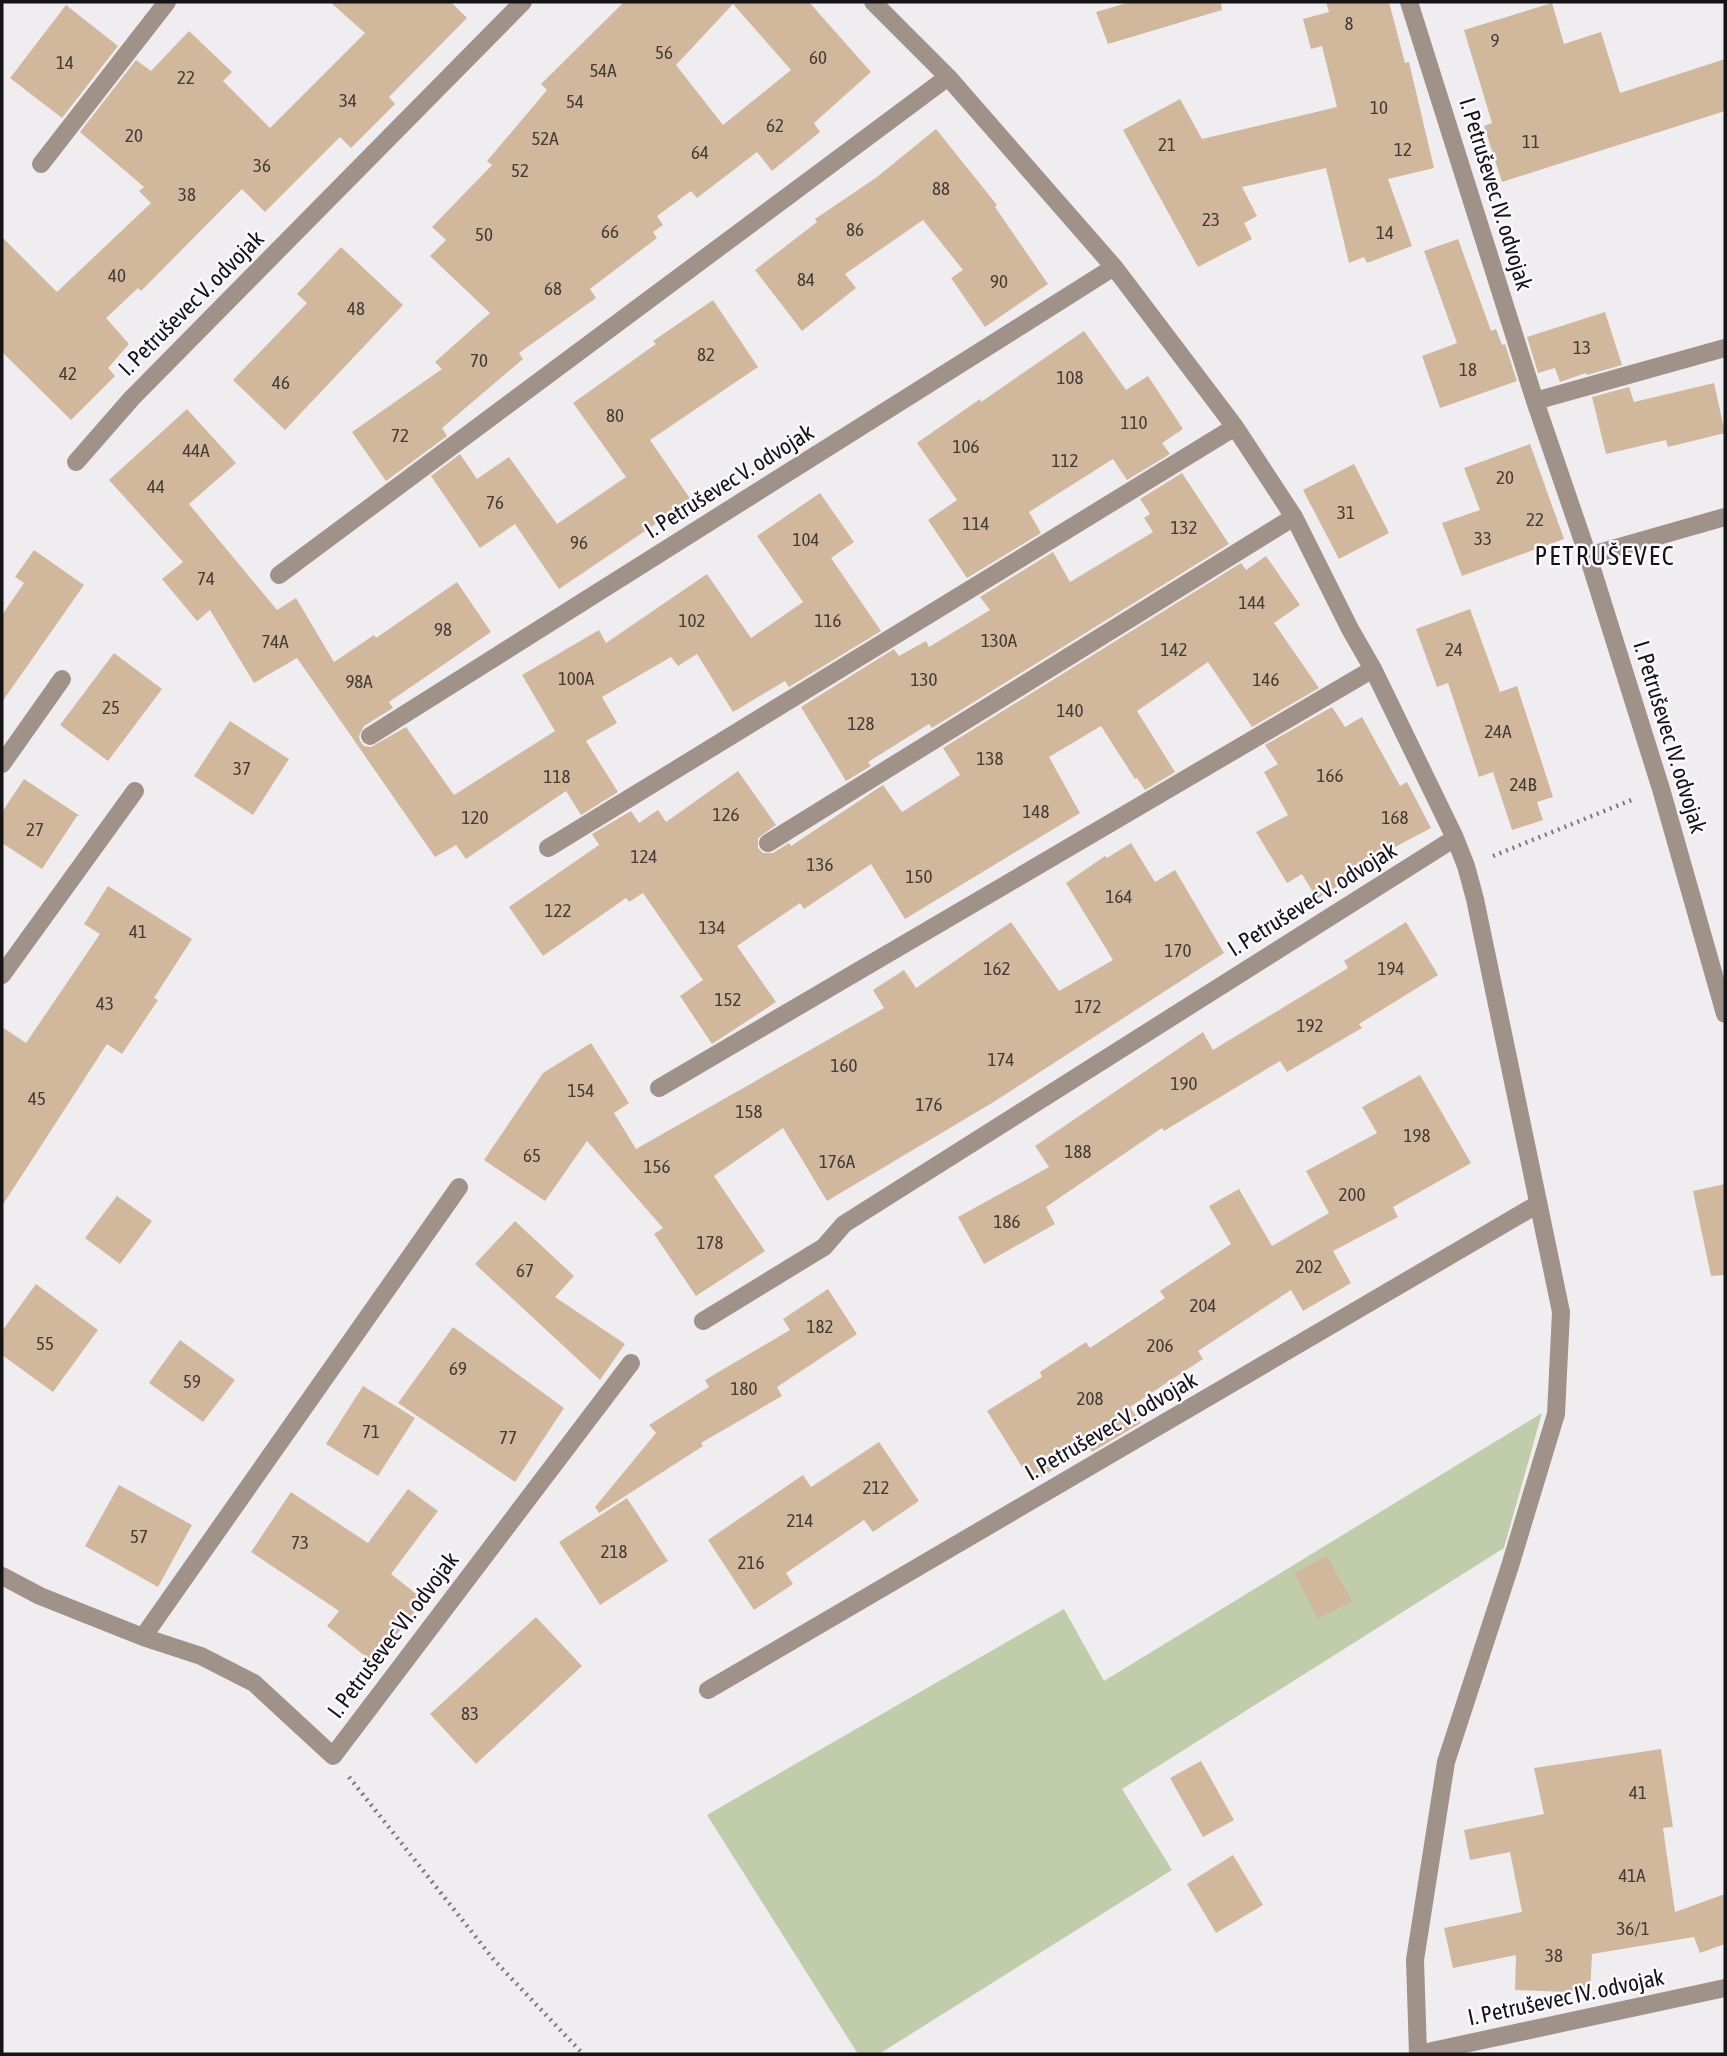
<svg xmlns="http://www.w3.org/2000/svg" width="1727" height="2056" font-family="'Asap Condensed',sans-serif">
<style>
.green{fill:#c1ccaa}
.building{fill:#d1b89d;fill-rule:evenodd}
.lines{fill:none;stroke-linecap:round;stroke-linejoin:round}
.path{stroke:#7c7a7d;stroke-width:4.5;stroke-dasharray:2 5;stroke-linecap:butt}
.street{stroke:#a09289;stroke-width:18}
.labels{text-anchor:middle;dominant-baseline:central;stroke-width:5;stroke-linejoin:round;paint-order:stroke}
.number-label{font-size:19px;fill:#433c37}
.street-label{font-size:23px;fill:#141315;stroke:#fdfaff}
.quarter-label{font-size:26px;letter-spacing:2px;fill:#141315;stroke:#fdfaff}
</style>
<rect width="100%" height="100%" fill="#f0edf1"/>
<!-- green -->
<path class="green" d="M1542,1413L1504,1548L1122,1789L1172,1870L879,2054H858L707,1815L1064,1609L1104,1681Z"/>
<!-- building -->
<path class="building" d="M330,2H451L467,18L389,97L395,104L351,148L340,137L265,212L242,189L141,291L138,288L106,318L129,344L108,368L115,376L71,420L2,352V237L57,292L151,203L139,191L144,187L80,132L136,60L151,71L189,31L232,72L223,81L270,128L365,33Z
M624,2H809L871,72L814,123L820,132L772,171L757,152L697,198L691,191L657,216L663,225L653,232L657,238L590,289L596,298L519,353L523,359L442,428L447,436L386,481L352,432L442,369L435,362L490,313L430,256L446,240L432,227L492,165L487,161L547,90L541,84ZM733,4L791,70L723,125L676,65Z
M1130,2H1221L1222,10L1108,44L1096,12Z
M1326,2H1389L1405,63L1409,62L1434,168L1388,179L1412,246L1367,263L1364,257L1349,263L1326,168L1242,187L1257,216L1244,223L1252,239L1198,267L1123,130L1180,99L1202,139L1337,107L1322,46L1311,49L1303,19L1329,12Z
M1552,3L1564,44L1601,32L1620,93L1725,59V111L1502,182L1484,126L1492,123L1464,30Z
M66,5L118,46L62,118L10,78Z
M936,129L997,205L995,207L1048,284L985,327L951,278L963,270L923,220L845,274L856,288L802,331L755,270L817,222L815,219L877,177Z
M1458,239L1491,331L1496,329L1502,345L1505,344L1517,381L1440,408L1422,356L1457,343L1424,251Z
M341,247L403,305L285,430L233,380L307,303L297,294Z
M713,300L758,367L650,440L691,500L559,589L515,524L480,548L431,476L460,454L477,479L509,457L557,524L626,477L573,403L656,344L653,341Z
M1605,312L1622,365L1587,375L1586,373L1560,382L1555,368L1538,373L1527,337Z
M1084,331L1126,390L1148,376L1183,429L1162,443L1170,454L1127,480L1113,459L1029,512L1041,533L967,578L928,520L957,500L917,443L980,399L981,402Z
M1714,383L1725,433L1668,447L1666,440L1606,454L1592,397L1629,387L1634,402Z
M187,409L236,463L189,504L277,610L296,598L334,662L374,635L376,638L457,582L491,632L389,702L393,708L364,726L359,736L360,741L364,746L371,747L406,727L454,795L555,731L522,675L599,630L606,643L707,574L751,638L803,602L757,536L820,493L854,542L831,558L881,631L789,687L785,681L733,712L697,654L678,666L671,657L602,697L617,723L586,741L618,792L581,815L566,791L466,859L456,845L435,857L297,658L254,683L210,610L197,621L162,579L183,562L109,480Z
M1530,444L1564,539L1462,576L1442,523L1480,510L1464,468Z
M1354,464L1389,533L1339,559L1303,490Z
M1182,473L1229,544L932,728L929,724L868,762L871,766L846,781L801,707L894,649L899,656L926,641L929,647L990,610L980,597L1053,552L1070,582L1153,532L1144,518L1150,514L1140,499Z
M34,550L84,585L2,702V615L24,583L15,577Z
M1266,556L1300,605L1274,623L1319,688L1252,727L1208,662L1137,711L1175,772L1145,790L1137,778L1135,779L1101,726L1049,757L1080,813L905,919L871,864L804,909L800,903L737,946L776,1002L712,1044L680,996L703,980L643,893L629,902L626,898L543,956L509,907L599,845L592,834L631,811L639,823L658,810L666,822L738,771L776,825L758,838V848L763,853H773L789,843L791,846L883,785L902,812L960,775L943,748L1241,563L1246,570Z
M1470,609L1500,692L1517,686L1553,797L1537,802L1543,820L1512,830L1493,772L1479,777L1448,683L1437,687L1416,629Z
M114,653L162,689L108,761L60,725Z
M1332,707L1345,727L1362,717L1400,786L1407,782L1431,828L1378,856L1380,859L1317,899L1302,874L1287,883L1256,832L1288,815L1264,772L1278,764L1265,745Z
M230,721L289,759L253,815L194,776Z
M24,779L80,816H77L42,869L2,843V812Z
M1131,843L1155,882L1175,870L1224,953L992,1103L827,1201L783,1128L714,1176L765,1251L696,1296L654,1234L663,1228L587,1141L545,1201L484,1160L543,1073L591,1043L629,1103L614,1113L636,1149L884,1008L873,990L904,970L916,988L1011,922L1059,991L1113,960L1066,883L1105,856L1107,858Z
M108,886L192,939L154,998L158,1000L122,1054L107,1044L2,1206V1027L26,1043L100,934L84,924Z
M1406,922L1438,975L1359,1024L1362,1028L1287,1072L1280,1061L1164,1131L1162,1128L1046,1207L1055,1224L984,1264L958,1217L1049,1167L1035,1146L1203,1032L1213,1050L1348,968L1344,961Z
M1420,1075L1471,1163L1393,1207L1398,1217L1333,1251L1351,1283L1303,1311L1291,1290L1198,1351L1203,1359L1130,1407L1141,1423L1092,1452L1089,1447L1032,1483L987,1411L1042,1377L1040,1372L1086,1342L1090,1348L1165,1298L1160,1291L1231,1244L1209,1206L1239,1189L1272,1246L1329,1213L1306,1171L1377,1133L1362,1107Z
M1725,1184V1275L1711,1276L1693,1191Z
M117,1196L152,1221L120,1264L85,1238Z
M515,1221L574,1276L555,1297L625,1344L600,1380L475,1264Z
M36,1284L98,1330L53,1392L2,1355V1331Z
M828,1289L857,1334L777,1387L782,1396L701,1443L703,1446L599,1513L595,1507L656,1433L649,1425L709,1387L705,1380L790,1330L783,1319Z
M453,1327L564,1408L515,1482L398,1403Z
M180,1340L235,1380L203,1422L149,1383Z
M363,1386L415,1418L378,1476L326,1444Z
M879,1442L919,1501L873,1532L864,1520L786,1573L793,1584L754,1610L708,1540L803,1475L811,1487Z
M119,1485L192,1525L158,1587L85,1546Z
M408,1489L438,1511L391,1574L424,1600L374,1663L327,1626L339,1611L251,1552L291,1492L368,1543Z
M627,1498L668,1561L600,1605L559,1542Z
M1327,1556L1352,1601L1318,1619L1294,1573Z
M536,1617L582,1666L476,1764L430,1714Z
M1661,1749L1673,1827L1663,1828L1675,1912L1725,1894V1944L1700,1953L1694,1937L1592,1954L1590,1993L1515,1990L1516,1955L1453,1968L1444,1928L1522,1912L1510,1852L1470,1860L1464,1830L1544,1814L1534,1768Z
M1201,1761L1234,1820L1203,1837L1170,1778Z
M1233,1855L1263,1905L1216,1933L1187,1884Z"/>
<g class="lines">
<!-- path -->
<path class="path" d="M1493,856L1634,799
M349,1777L494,1960L583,2054"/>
<!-- street -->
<path class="street" d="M873,2L948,77L1114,267L1235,427L1294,517L1350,629L1373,669L1455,838L1466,866L1475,899L1561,1312L1556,1414L1510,1566L1446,1762L1415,1960L1418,2054
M1409,2L1535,401L1588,556L1661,789L1725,1014
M41,164L167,2
M1535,401L1725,348
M76,462L132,398L523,2
M1588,556L1725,517
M279,575L948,77
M370,736L1114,267
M2,764L62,679
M768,843L1294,517
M548,848L1235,427
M2,975L135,791
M659,1088L1373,669
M703,1321L824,1247L844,1224L1455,838
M2,1576L40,1596L143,1637L201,1656L254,1683L333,1756L631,1363
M143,1637L459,1187
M708,1690L1538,1204
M1418,2054L1725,1988"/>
</g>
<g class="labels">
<!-- number labels -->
<g class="number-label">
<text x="1349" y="23">8</text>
<text x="1495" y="40">9</text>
<text x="664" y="52">56</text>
<text x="818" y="57">60</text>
<text x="65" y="62">14</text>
<text x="603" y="70">54A</text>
<text x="186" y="77">22</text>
<text x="348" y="100">34</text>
<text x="575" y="101">54</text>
<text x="1379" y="107">10</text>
<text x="775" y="125">62</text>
<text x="134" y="135">20</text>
<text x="545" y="138">52A</text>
<text x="1531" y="141">11</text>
<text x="1167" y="144">21</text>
<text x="1403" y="149">12</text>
<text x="700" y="152">64</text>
<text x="262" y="165">36</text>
<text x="520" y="170">52</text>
<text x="941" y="188">88</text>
<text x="187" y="194">38</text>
<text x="1211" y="219">23</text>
<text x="855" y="229">86</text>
<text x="610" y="231">66</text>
<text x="1385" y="232">14</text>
<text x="484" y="234">50</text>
<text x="117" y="275">40</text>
<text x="806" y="279">84</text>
<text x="999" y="281">90</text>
<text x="553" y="288">68</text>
<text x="356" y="308">48</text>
<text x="1582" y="347">13</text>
<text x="706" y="354">82</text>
<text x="479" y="360">70</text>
<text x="1468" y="369">18</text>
<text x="68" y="373">42</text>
<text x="1070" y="377">108</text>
<text x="281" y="382">46</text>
<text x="615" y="415">80</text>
<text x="1134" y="422">110</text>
<text x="400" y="435">72</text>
<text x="966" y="446">106</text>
<text x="196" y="450">44A</text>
<text x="1065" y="460">112</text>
<text x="1505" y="477">20</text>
<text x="156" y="486">44</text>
<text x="495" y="502">76</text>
<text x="1346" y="512">31</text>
<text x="1535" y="519">22</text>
<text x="976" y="523">114</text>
<text x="1184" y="527">132</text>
<text x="1483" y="538">33</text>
<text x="806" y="539">104</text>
<text x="579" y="542">96</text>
<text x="206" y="578">74</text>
<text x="1252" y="602">144</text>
<text x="692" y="620">102</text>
<text x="828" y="620">116</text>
<text x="443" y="629">98</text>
<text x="999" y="640">130A</text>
<text x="275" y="641">74A</text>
<text x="1174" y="649">142</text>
<text x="1454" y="649">24</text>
<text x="576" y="678">100A</text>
<text x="924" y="679">130</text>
<text x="1266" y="679">146</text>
<text x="359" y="681">98A</text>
<text x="111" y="707">25</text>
<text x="1070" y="710">140</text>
<text x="861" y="723">128</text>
<text x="1498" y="731">24A</text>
<text x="990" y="758">138</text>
<text x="242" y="768">37</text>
<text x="1330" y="775">166</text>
<text x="557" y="776">118</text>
<text x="1523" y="784">24B</text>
<text x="1036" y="811">148</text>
<text x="726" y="814">126</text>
<text x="475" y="817">120</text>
<text x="1395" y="817">168</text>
<text x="35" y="829">27</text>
<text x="644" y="856">124</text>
<text x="820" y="864">136</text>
<text x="919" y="876">150</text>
<text x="1119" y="896">164</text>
<text x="558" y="910">122</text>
<text x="712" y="927">134</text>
<text x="138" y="931">41</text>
<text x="1178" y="950">170</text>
<text x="997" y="968">162</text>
<text x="1391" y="968">194</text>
<text x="728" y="999">152</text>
<text x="105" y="1003">43</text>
<text x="1088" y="1006">172</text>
<text x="1310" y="1025">192</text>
<text x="1001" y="1059">174</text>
<text x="844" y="1065">160</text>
<text x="1184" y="1083">190</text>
<text x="581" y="1090">154</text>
<text x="37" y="1098">45</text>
<text x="929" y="1104">176</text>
<text x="749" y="1111">158</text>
<text x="1417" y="1135">198</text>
<text x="1078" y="1151">188</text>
<text x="532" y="1155">65</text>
<text x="837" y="1161">176A</text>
<text x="657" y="1166">156</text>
<text x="1352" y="1194">200</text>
<text x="1007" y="1221">186</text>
<text x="710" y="1242">178</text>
<text x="1309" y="1266">202</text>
<text x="525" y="1270">67</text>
<text x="1203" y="1305">204</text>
<text x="820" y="1326">182</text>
<text x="45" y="1343">55</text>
<text x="1160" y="1345">206</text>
<text x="458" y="1368">69</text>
<text x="192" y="1381">59</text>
<text x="744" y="1388">180</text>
<text x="1090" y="1398">208</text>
<text x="371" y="1431">71</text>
<text x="508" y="1437">77</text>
<text x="876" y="1487">212</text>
<text x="800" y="1520">214</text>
<text x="139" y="1536">57</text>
<text x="300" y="1542">73</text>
<text x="614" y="1551">218</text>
<text x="751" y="1562">216</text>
<text x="470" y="1713">83</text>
<text x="1638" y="1792">41</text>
<text x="1632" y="1875">41A</text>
<text x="1633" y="1928">36/1</text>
<text x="1554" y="1955">38</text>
</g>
<!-- street labels -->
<g class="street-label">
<text transform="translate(1496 194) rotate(73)">I. Petruševec IV. odvojak</text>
<text transform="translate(191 303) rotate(-45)">I. Petruševec V. odvojak</text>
<text transform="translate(729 481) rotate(-32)">I. Petruševec V. odvojak</text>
<text transform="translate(1670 737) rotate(73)">I. Petruševec IV. odvojak</text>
<text transform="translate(1312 899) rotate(-32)">I. Petruševec V. odvojak</text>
<text transform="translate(1111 1426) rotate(-30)">I. Petruševec V. odvojak</text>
<text transform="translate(393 1635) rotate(-53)">I. Petruševec VI. odvojak</text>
<text transform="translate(1566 1997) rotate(-12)">I. Petruševec IV. odvojak</text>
</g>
<!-- quarter labels -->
<g class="quarter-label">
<text x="1605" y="556">PETRUŠEVEC</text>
</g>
</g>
<!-- border -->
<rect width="1727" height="2056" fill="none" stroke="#141315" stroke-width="7"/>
</svg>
